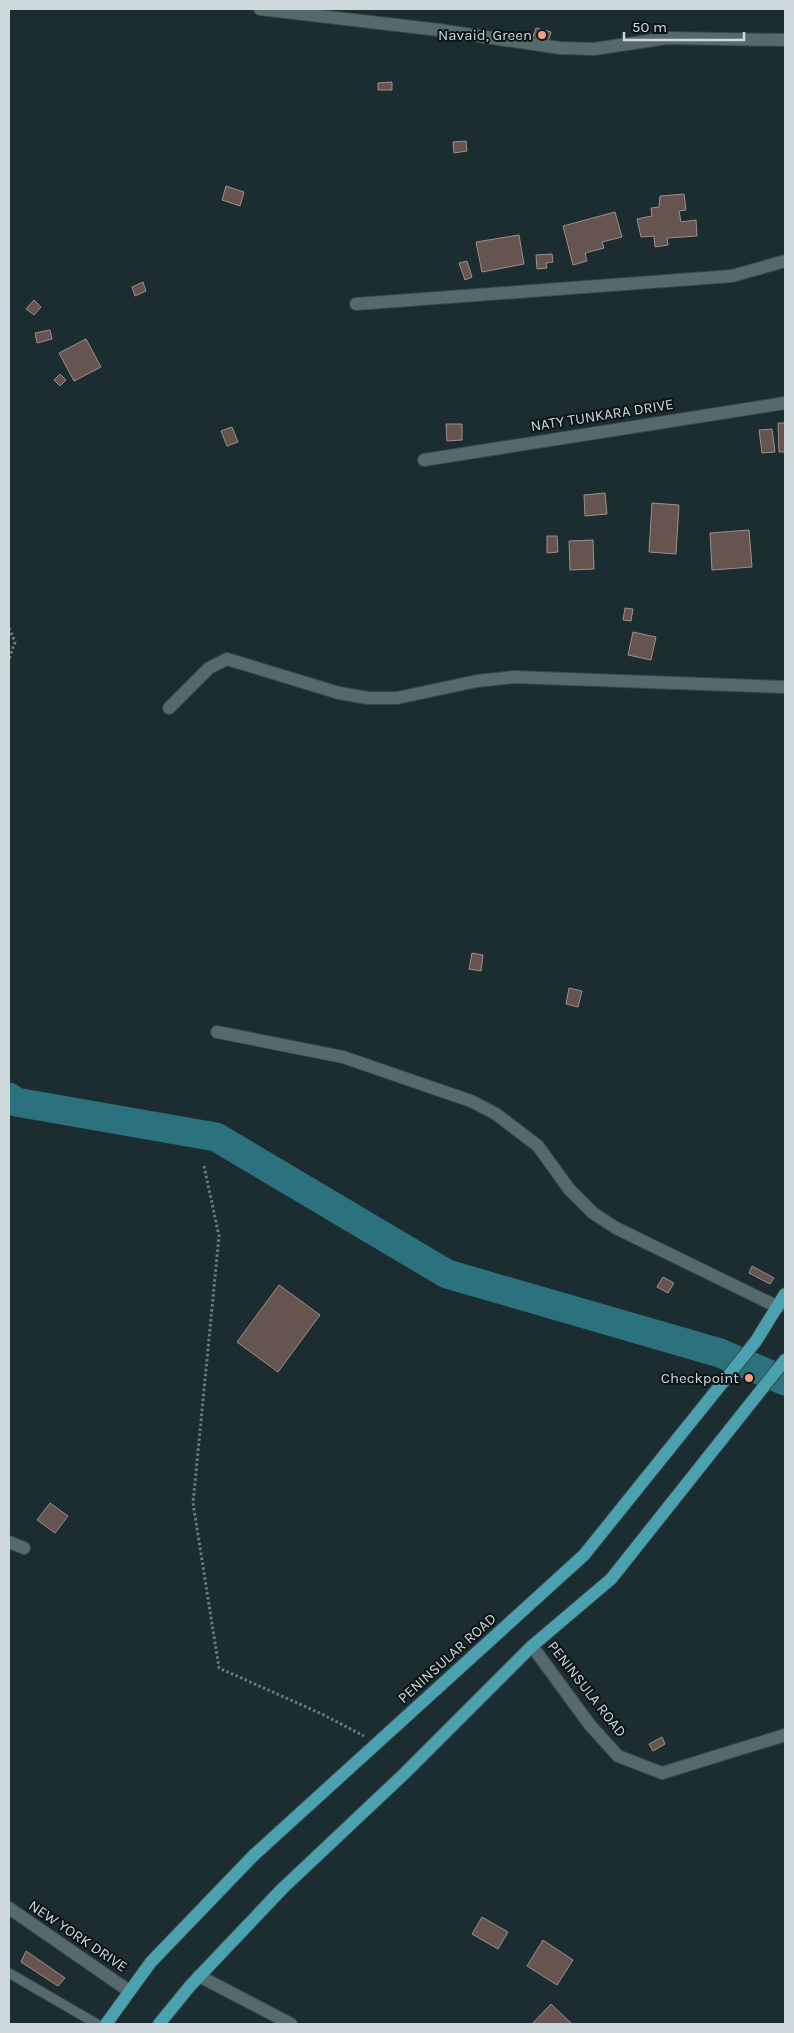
<svg xmlns="http://www.w3.org/2000/svg" width="794" height="2033" font-family="Karla,sans-serif">
<style>
.lines{fill:none;stroke-linecap:round;stroke-linejoin:round}
.river{stroke:#2b727e;stroke-width:29}
.building{fill:#65544f;stroke:#a18e89}
.service-casing{stroke:#39484b;stroke-width:11}
.minor-casing{stroke:#39484b;stroke-width:14}
.primary-casing{stroke:#39484b;stroke-width:14}
.path{stroke:#6b7a7d;stroke-width:3;stroke-dasharray:2.5 2.5;stroke-linecap:butt}
.service{stroke:#566a6e;stroke-width:9}
.minor{stroke:#566a6e;stroke-width:12}
.primary{stroke:#4ba1af;stroke-width:12}
.poi-dot{fill:#f49e86;stroke:#0c1416;stroke-width:2}
.labels{text-anchor:middle;dominant-baseline:central;stroke-width:4;stroke-linejoin:round;paint-order:stroke}
.poi-label{font-size:15px;fill:#ced9db;stroke:#0c1416;text-anchor:end}
.street-label{font-size:15px;fill:#ced9db;stroke:#0c1416}
</style>
<rect width="100%" height="100%" fill="#1b2d31"/>
<g class="lines">
<!-- river -->
<path class="river" d="M9,1097L16,1102L216,1137L447,1274L720,1353L785,1381"/>
</g>
<!-- building -->
<path class="building" d="M536,28L551,32L548,42L533,37Z
M392,82V90H378V83Z
M466,141L467,151L454,153L453,142Z
M226,186L244,192L240,206L222,200Z
M684,194L686,210L679,211L681,222L696,220L697,236L667,238L668,245L655,247L654,236L641,237L637,219L652,216L651,208L659,207L660,196Z
M615,212L622,237L602,242L604,248L585,253L587,261L573,265L563,226Z
M519,235L524,264L482,272L476,242Z
M552,254L553,262L546,263L547,268L537,269L536,255Z
M467,261L472,277L465,280L459,263Z
M143,282L146,291L135,296L132,287Z
M34,300L41,307L34,315L26,309Z
M50,330L52,339L37,343L35,333Z
M86,339L101,367L74,381L59,353Z
M60,374L66,380L60,386L54,380Z
M778,423H785V452H779Z
M446,424H462V440L447,441Z
M232,427L238,442L227,446L221,431Z
M772,429L775,452L762,453L759,430Z
M605,493L607,514L585,516L584,495Z
M652,503L679,505L676,554L649,552Z
M749,530L752,567L712,570L710,533Z
M547,536H557L558,552L547,553Z
M593,540L594,569L570,570L569,541Z
M625,608L633,609L631,621L623,620Z
M633,632L656,637L651,660L628,655Z
M472,953L483,955L481,971L469,969Z
M569,988L582,991L578,1007L566,1004Z
M752,1266L774,1278L770,1284L749,1273Z
M663,1277L674,1283L668,1293L657,1287Z
M279,1285L320,1315L278,1372L237,1342Z
M50,1503L68,1516L55,1533L37,1520Z
M662,1737L665,1744L653,1751L649,1744Z
M482,1917L508,1932L498,1949L472,1934Z
M543,1940L573,1960L557,1985L527,1966Z
M26,1951L65,1978L58,1986L21,1962Z
M551,2004L572,2024H532Z"/>
<g class="lines">
<defs>
<path id="service" d="M9,1973L97,2024"/>
<path id="minor" d="M260,9L439,30L560,48L594,49L667,38L785,40
M356,304L732,276L785,261
M424,460L785,403
M169,708L209,668L227,659L339,693L368,698H397L477,681L514,677L785,687
M217,1032L343,1057L471,1101L496,1114L538,1146L569,1189L593,1213L616,1228L778,1307
M9,1542L24,1548
M532,1646L590,1725L618,1756L662,1773L785,1735
M9,1908L129,1991
M199,1976L291,2024"/>
<path id="primary" d="M106,2024L151,1962L254,1855L584,1555L756,1341L785,1294
M159,2024L190,1986L282,1889L405,1773L532,1646L611,1579L785,1360"/>
</defs>
<!-- service casing -->
<use href="#service" class="service-casing"/>
<!-- minor casing -->
<use href="#minor" class="minor-casing"/>
<!-- primary casing -->
<use href="#primary" class="primary-casing"/>
<!-- path -->
<path class="path" d="M9,628L15,642L9,659
M204,1166L219,1236L193,1503L219,1668L322,1714L364,1736"/>
<!-- service -->
<use href="#service" class="service"/>
<!-- minor -->
<use href="#minor" class="minor"/>
<!-- primary -->
<use href="#primary" class="primary"/>
</g>
<!-- markers -->
<g class="poi-dot">
<circle cx="542" cy="35" r="5"/>
<circle cx="749" cy="1378" r="5"/>
</g>
<g class="labels">
<!-- poi labels -->
<g class="poi-label">
<text x="532" y="35">Navaid, Green</text>
<text x="739" y="1378">Checkpoint</text>
</g>
<!-- street labels -->
<g class="street-label">
<text transform="translate(602 415) rotate(-9)">NATY TUNKARA DRIVE</text>
<text transform="translate(447 1658) rotate(-42)">PENINSULAR ROAD</text>
<text transform="translate(587 1689) rotate(52)">PENINSULA ROAD</text>
<text transform="translate(78 1936) rotate(34)">NEW YORK DRIVE</text>
</g>
</g>
<!-- border -->
<rect width="794" height="2033" fill="none" stroke="#ced9db" stroke-width="20"/>
<!-- scale -->
<path d="M624 32v8h120v-8" fill="none" stroke="#ced9db" stroke-width="2.5"/>
<text x="632" y="32" font-size="15" fill="#ced9db" stroke="#0c1416" stroke-width="4" paint-order="stroke">50 m</text>
</svg>
